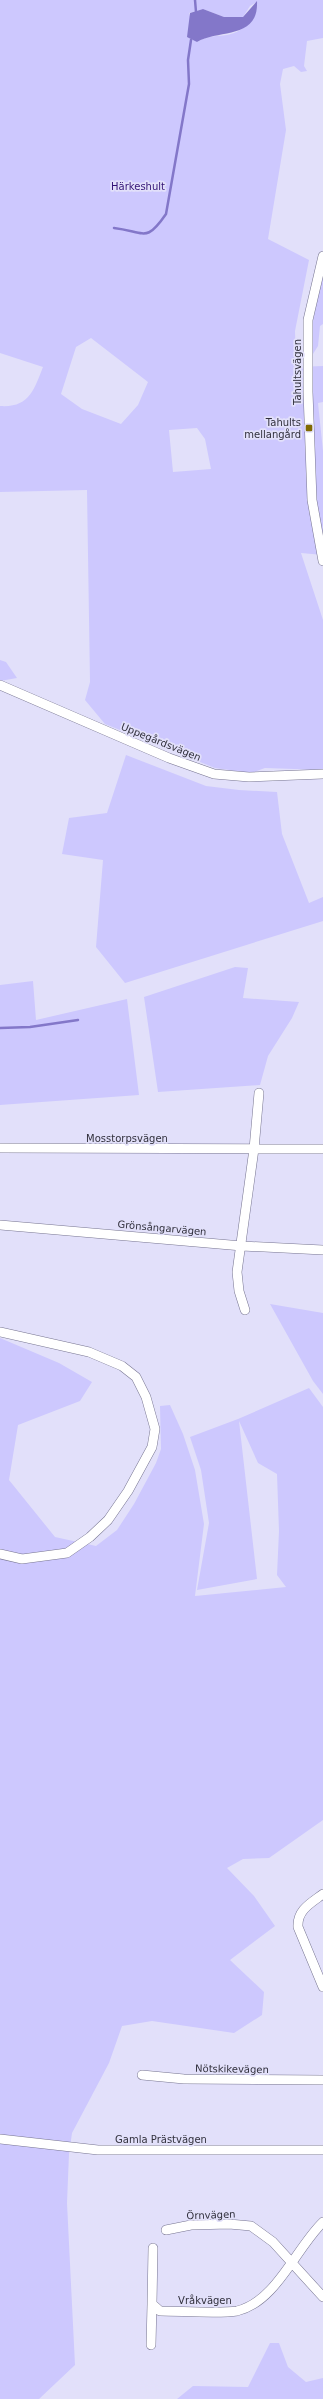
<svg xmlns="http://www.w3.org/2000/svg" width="323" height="2399" font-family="'DejaVu Sans',sans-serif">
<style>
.green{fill:#cdc8fe;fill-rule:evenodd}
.water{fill:#8377c9}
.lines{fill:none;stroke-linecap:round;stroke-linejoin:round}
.stream{stroke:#8377c9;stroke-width:2.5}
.minor-casing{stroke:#777591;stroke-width:10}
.minor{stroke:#fff;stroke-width:9}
.poi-dot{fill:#816a02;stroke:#e2e0fa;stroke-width:1.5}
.labels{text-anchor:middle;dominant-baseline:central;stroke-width:3.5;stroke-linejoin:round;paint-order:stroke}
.park-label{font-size:10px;fill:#331375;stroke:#e2e0fa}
.street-label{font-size:10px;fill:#31303c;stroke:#e2e0fa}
.poi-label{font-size:10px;fill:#31303c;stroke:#e2e0fa;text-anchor:end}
</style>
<rect width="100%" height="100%" fill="#e2e0fa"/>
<!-- green -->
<path class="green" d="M0,0H323V38L307,41L304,66L307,71L301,72L294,66L283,69L280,84L286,130L268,239L309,260L295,331L296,367L323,366V402L318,403L323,451V555L301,553L323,620V770L265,768L251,773L215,768L105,724L85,700L90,682L87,490L0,492V406C29,408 34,390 43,367L0,353ZM257,2C258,14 246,29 234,33C221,38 212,33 197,42L189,13L203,9L224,17H243L250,6ZM91,338L148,382L138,405L121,424L82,409L61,394L76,347ZM197,428L205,439L211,469L173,472L169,430Z
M323,269V324L320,326L318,346L313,354L312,327Z
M0,660L6,662L17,678L0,681Z
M126,755L206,786L239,790L277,792L282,834L309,903L323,897V921L125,983L96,947L103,860L62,854L69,818L107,813Z
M235,967L248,968L243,998L299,1002L292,1018L268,1056L260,1085L158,1092L144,997Z
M33,981L36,1020L127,999L139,1095L0,1105V985Z
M270,1304L323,1313V1394L313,1381Z
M0,1338L59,1363L92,1382L80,1401L18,1425L9,1480L55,1537L96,1546L117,1530L134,1504L156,1463L161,1449L160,1406L170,1405L183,1434L195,1470L204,1524L195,1596L286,1587L277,1575L279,1531L277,1474L258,1463L239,1421L257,1579L197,1590L209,1523L201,1470L190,1437L238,1419L309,1388L323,1407V1820L269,1858L243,1859L227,1868L254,1896L275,1926L230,1960L264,1992L262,2015L234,2033L152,2021L122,2026L109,2063L72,2133L69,2154L67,2203L75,2365L39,2399H0Z
M270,2343H279L288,2367L306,2382L323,2378V2399H177L193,2386L248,2387Z"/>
<!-- water -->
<path class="water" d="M257,1C259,40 219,29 197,42L187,37L190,13L203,9L224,17H243Z"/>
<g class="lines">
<!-- stream -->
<path class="stream" d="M195,0L196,12
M114,228C146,232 146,243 166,214L189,84L188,60L191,40
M0,1028L30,1027L78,1020"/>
<defs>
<path id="minor" d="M323,256L308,320V392L312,500L323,561
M0,685L169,758L214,774L249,777L323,774
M0,1148L323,1149
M0,1225L242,1246L323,1250
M245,1310L239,1291L237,1272L254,1149L259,1093
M0,1332L89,1352L122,1366L136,1377L146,1397L155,1429L152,1447L128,1491L108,1520L90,1537L67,1553L22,1559L0,1554
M323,1894C311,1903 297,1910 298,1927L323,1987
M142,2075L184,2079L323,2080
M0,2139L98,2150H323
M166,2230L191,2225L229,2224L251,2226L273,2242L323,2297
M153,2248L152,2304L160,2311C180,2311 220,2314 237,2311C276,2302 296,2248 323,2222
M151,2345L152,2304"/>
</defs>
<!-- minor casing -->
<use href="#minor" class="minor-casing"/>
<!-- minor -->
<use href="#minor" class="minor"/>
</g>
<!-- markers -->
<rect class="poi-dot" x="305" y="424" width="8" height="8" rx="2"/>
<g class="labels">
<!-- park labels -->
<g class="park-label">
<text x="138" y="186">Härkeshult</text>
</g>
<!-- street labels -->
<g class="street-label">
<text transform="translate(297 372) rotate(-90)">Tahultsvägen</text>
<text transform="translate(161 742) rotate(22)">Uppegårdsvägen</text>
<text x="127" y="1138">Mosstorpsvägen</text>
<text transform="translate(162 1228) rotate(5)">Grönsångarvägen</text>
<text transform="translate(232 2069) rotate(1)">Nötskikevägen</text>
<text x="161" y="2139">Gamla Prästvägen</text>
<text transform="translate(211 2215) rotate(-2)">Örnvägen</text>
<text x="205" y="2300">Vråkvägen</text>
</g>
<!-- poi labels -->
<g class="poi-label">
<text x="301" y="422">Tahults<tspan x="301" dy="12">mellangård</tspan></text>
</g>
</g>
</svg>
